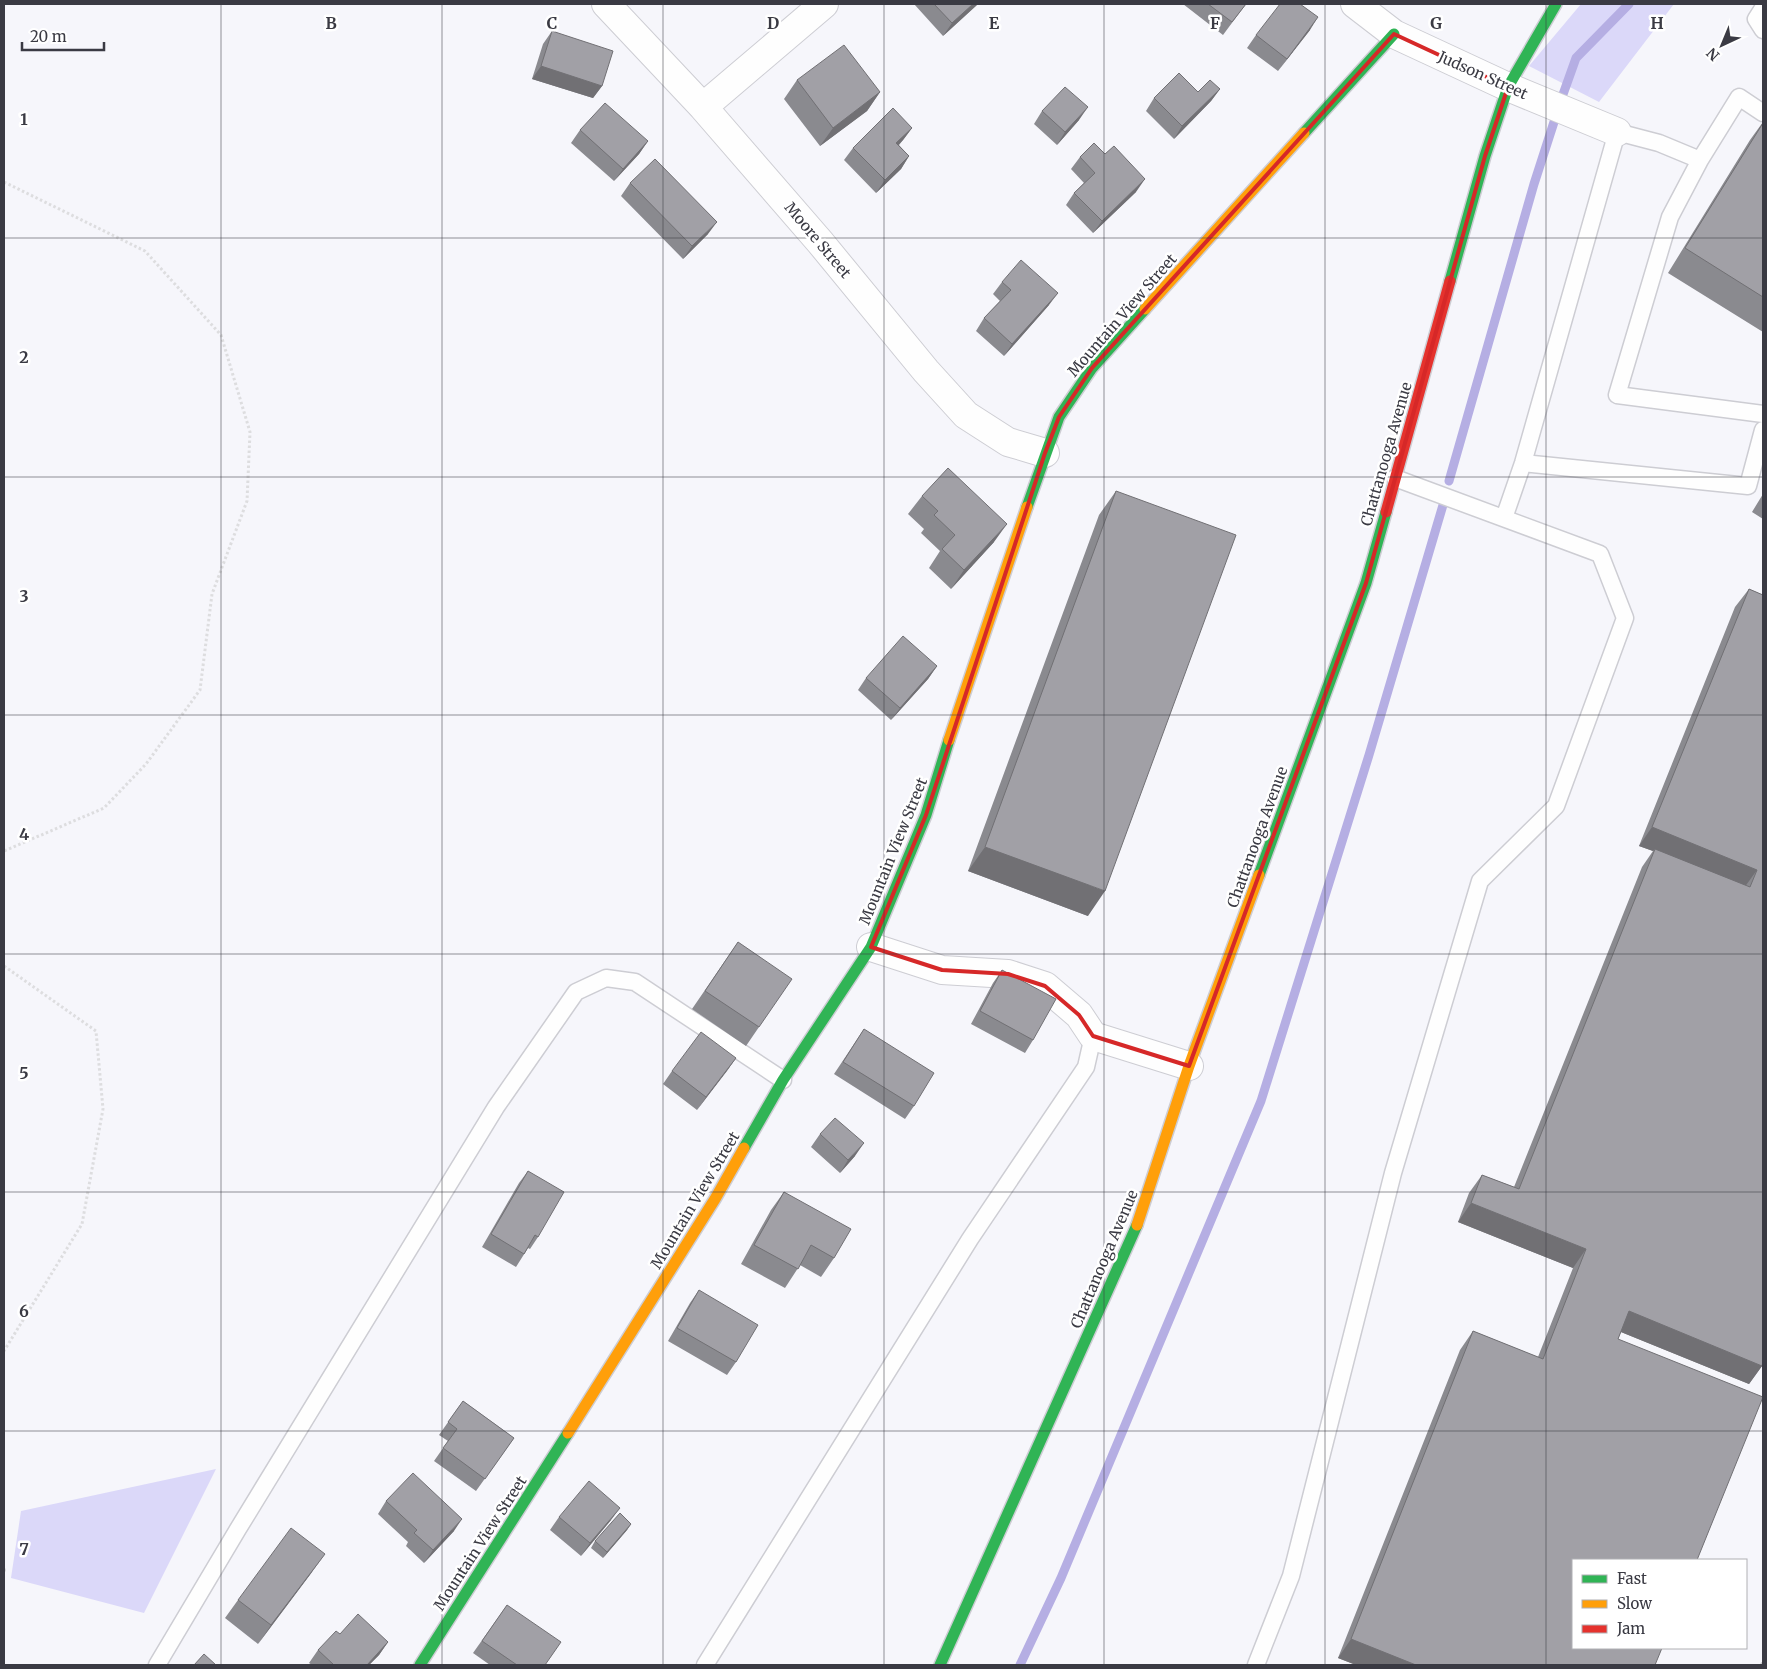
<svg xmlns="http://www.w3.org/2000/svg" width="1767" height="1669" font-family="Merriweather,serif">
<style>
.green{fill:#dbd8f9}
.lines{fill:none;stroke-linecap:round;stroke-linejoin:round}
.stream{stroke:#b5aee3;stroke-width:9}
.lane-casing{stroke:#cdcdd3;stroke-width:19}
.street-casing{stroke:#cdcdd3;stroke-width:30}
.fast-casing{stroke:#cdcdd3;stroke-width:14}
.slow-casing{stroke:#cdcdd3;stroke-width:14}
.jam-casing{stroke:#cdcdd3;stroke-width:14}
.path{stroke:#dddddf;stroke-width:3;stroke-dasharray:2.5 2.5;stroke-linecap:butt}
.lane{stroke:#fefefe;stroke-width:16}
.street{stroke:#fefefe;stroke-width:28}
.fast{stroke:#30b455;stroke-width:11}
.slow{stroke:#ff9f0a;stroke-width:11}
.jam{stroke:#e5322d;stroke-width:11}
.rail{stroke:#cacacb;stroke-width:4;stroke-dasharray:2.5 5;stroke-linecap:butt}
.wall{fill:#8a8a8f}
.shaded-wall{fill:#717074}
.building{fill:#a1a0a6;stroke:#717074}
.marked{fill:none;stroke:#d62828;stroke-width:4;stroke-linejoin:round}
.grid{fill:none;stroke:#3a3a43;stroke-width:1;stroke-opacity:0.55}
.labels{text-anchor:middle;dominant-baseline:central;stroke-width:5;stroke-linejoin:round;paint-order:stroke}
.street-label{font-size:15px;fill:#3a3a43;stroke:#fff}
.grid-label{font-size:16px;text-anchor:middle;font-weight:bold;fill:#3a3a43;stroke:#fff;stroke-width:5;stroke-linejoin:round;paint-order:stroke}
</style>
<rect width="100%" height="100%" fill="#f6f6fb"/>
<!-- green -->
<path class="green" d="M1581,4H1674L1599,102L1529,66Z
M216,1469L144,1613L11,1578L21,1511Z"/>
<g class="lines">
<!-- stream -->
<path class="stream" d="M1561,100L1576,58L1629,4
M1449,481L1534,184L1554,122
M1020,1665L1061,1578L1261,1101L1369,755L1443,505"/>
<defs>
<path id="lane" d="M1763,8L1756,19L1763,30
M1763,113L1739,97L1700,160L1670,217L1617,395L1763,414
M1523,463L1748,486L1763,430
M1504,518L1523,463L1617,132L1659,143L1700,160
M157,1665L238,1529L496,1107L576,992L606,978L635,982L783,1080
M705,1665L970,1239L1086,1067L1093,1036
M1256,1665L1291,1576L1393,1173L1480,881L1556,806L1625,618L1600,554L1395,478"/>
<path id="street" d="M606,4L703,107L820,242L926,371L966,415L1008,442L1045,453
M1355,4L1394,34L1508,87L1617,132
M703,107L824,4
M871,947L942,970L1008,974L1045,986L1079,1015L1093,1036L1189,1066"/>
<path id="fast" d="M1304,133L1394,34
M1450,281L1485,156L1508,87L1556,4
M1027,507L1059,417L1092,368L1145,309
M1259,875L1366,583L1386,512
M744,1148L783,1080L871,947L926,815L949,740
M420,1665L568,1433
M940,1665L1137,1225"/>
<path id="slow" d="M1145,309L1304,133
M949,740L1027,507
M1137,1225L1189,1066L1259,875
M568,1433L715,1199L744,1148"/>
<path id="jam" d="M1386,512L1450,281"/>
</defs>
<!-- lane casing -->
<use href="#lane" class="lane-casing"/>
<!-- street casing -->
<use href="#street" class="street-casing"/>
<!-- fast casing -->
<use href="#fast" class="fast-casing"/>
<!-- slow casing -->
<use href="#slow" class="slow-casing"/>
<!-- jam casing -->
<use href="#jam" class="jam-casing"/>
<!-- path -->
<path class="path" d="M4,182L145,251L221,335L250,432L247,501L212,594L200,690L146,764L104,808L4,851
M4,966L96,1031L103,1109L82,1224L4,1351
M4,1570H6"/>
<!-- lane -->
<use href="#lane" class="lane"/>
<!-- street -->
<use href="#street" class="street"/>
<!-- fast -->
<use href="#fast" class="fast"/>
<!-- slow -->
<use href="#slow" class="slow"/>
<!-- jam -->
<use href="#jam" class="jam"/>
<!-- rail -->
<path class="rail" d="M1762,1665L1763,1663"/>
</g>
<!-- wall -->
<path class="wall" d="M914,4H978L943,36Z
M1183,4H1246L1223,35Z
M1310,30L1278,71L1247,48L1256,35Z
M552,31L602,86L593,98L532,79L543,44Z
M797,80L880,92L867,111L820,146L784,99Z
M1220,89L1211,101L1174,139L1146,111L1154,98Z
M1042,111L1079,120L1057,145L1034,124Z
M1763,122V332L1668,273L1750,140Z
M912,128L903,140L899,145L909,156L901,169L876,193L844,160L853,148Z
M580,130L648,141L639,154L614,181L571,143Z
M1080,157L1136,192L1093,233L1066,205L1074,193L1084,183L1071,169Z
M630,183L708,234L683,259L621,196Z
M1002,282L1049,305L1004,356L976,331L984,318L1000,301L993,294Z
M1116,491L1088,916L968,871L1099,515Z
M1763,494V519L1752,512Z
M922,496L994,542L951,589L929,568L940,551L921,533L924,529L908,514Z
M1749,589L1763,595L1762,1366L1749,1384L1621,1332L1618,1339L1655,1665H1356L1338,1658L1460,1350L1473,1331L1538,1357L1573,1268L1458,1222L1469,1193L1482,1175L1514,1187L1642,867L1653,851L1639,846L1735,607Z
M937,666L928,679L891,720L858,690L866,678Z
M738,942L759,1027L746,1046L692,1009Z
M1002,970L1033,1040L1025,1053L971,1024L993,983Z
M864,1029L914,1106L905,1119L834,1074Z
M736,1058L697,1110L663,1084L672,1071Z
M820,1134L855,1156L840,1173L811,1147Z
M528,1171L538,1237L530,1249L528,1248L516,1267L482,1247L519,1183Z
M784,1192L834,1258L821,1277L800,1265L785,1288L741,1264L771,1210Z
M699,1290L736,1362L727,1375L668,1341L690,1303Z
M463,1401L514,1438L476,1491L434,1461L448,1441L439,1435Z
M386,1501L454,1531L424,1563L406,1546L408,1542L378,1514Z
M559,1517L611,1520L581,1556L550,1530Z
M631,1524L627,1530L603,1558L591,1548L595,1541Z
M312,1572L258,1644L225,1618L238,1600Z
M507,1605L545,1665H490L473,1653Z
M340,1634L388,1642L379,1655L369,1665H312L309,1663L318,1650Z"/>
<!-- shaded-wall -->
<path class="shaded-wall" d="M973,4H978L943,36L952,23Z
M1318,17L1310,30L1278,71L1287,59Z
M541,66L602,86L593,98L532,79Z
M1220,89L1211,101L1174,139L1182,126Z
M880,92L867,111L820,146L833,128Z
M1088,107L1079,120L1057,145L1065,132Z
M912,128L903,140L888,156L896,143Z
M648,141L639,154L614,181L623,169Z
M909,156L901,169L876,193L885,180Z
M1145,179L1136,192L1093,233L1102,221Z
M717,222L708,234L683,259L692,246Z
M1058,293L1049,305L1004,356L1012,344Z
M1007,524L994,542L951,589L964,570Z
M937,666L928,679L891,720L900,708Z
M1652,827L1757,870L1744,888L1655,849L1653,851L1639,846Z
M985,847L1105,891L1088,916L968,871Z
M736,1058L727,1071L697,1110L706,1097Z
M864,1143L855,1156L840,1173L848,1160Z
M1471,1203L1586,1249L1573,1268L1458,1222Z
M1629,1311L1762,1366L1749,1384L1616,1330Z
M620,1508L611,1520L581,1556L590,1543Z
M462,1519L454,1531L424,1563L433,1550Z
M631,1524L627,1530L603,1558L607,1552Z
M325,1554L312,1572L258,1644L271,1625Z
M1351,1639L1416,1665H1356L1338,1658Z
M388,1642L379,1655L369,1665H367Z"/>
<!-- building -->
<path class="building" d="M934,4H973L952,23Z
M1208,4H1246L1232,22Z
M1280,4H1300L1318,17L1287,59L1256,35Z
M552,31L613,51L602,86L541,66Z
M844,45L880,92L833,128L797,80Z
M1179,73L1198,92L1210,80L1220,89L1182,126L1154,98Z
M1065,87L1088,107L1065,132L1042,111Z
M605,103L648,141L623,169L580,130Z
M893,108L912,128L896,143L909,156L885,180L853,148Z
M1763,123V297L1685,248Z
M1094,143L1105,154L1114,146L1145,179L1102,221L1074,193L1095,173L1080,157Z
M655,159L717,222L692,246L630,183Z
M1021,260L1058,293L1012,344L984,318L1011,290L1002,282Z
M948,468L1007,524L964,570L942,549L955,535L934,515L938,511L922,496Z
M1116,491L1236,535L1105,891L985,847Z
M1749,589L1763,595V1362L1762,1366L1629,1311L1618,1339L1763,1397L1697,1560H1573V1648H1662L1655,1665H1416L1351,1639L1473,1331L1543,1359L1586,1249L1471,1203L1482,1175L1519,1189L1655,849L1750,887L1757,870L1652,827Z
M903,636L937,666L900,708L866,678Z
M738,942L792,979L759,1027L705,991Z
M1002,970L1056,999L1033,1040L980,1011Z
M864,1029L934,1073L914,1106L843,1062Z
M701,1032L736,1058L706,1097L672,1071Z
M835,1118L864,1143L848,1160L820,1134Z
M528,1171L564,1192L538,1237L535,1235L524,1254L491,1234Z
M784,1192L851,1229L834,1258L811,1245L798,1269L754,1245Z
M699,1290L758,1325L736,1362L677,1328Z
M463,1401L514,1438L485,1479L443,1448L457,1429L448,1422Z
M413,1473L462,1519L433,1550L414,1533L417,1530L386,1501Z
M589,1481L620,1508L590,1543L559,1517Z
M620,1513L631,1524L607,1552L595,1541Z
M291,1528L325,1554L271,1625L238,1600Z
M507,1605L561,1642L545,1665H517L482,1641Z
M358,1614L388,1642L367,1665H334L318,1650L336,1631L340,1634Z
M204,1654L216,1665H194Z"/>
<!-- marked area -->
<path class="marked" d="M1394,34L1508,87L1485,156L1366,583L1189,1066L1093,1036L1079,1015L1045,986L1008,974L942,970L871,947L926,815L1045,453L1059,417L1092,368Z"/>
<!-- grid -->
<path class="grid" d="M221,4V1665M442,4V1665M663,4V1665M884,4V1665M1104,4V1665M1325,4V1665M1546,4V1665M4,238H1763M4,477H1763M4,715H1763M4,954H1763M4,1192H1763M4,1431H1763"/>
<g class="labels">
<!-- street labels -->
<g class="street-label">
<text transform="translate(1483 75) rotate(24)">Judson Street</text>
<text transform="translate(818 240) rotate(50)">Moore Street</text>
<text transform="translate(1122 315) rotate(-49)">Mountain View Street</text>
<text transform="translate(1386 454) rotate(-74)">Chattanooga Avenue</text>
<text transform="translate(1257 837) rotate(-70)">Chattanooga Avenue</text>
<text transform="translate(893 851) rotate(-68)">Mountain View Street</text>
<text transform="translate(695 1200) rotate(-59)">Mountain View Street</text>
<text transform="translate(1104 1259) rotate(-67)">Chattanooga Avenue</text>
<text transform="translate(480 1543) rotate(-57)">Mountain View Street</text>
</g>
</g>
<g class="grid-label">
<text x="331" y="29">B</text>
<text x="552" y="29">C</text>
<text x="773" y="29">D</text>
<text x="994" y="29">E</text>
<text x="1215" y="29">F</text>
<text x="1436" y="29">G</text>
<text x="1657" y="29">H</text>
<text x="24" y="125">1</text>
<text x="24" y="363">2</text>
<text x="24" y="602">3</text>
<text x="24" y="840">4</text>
<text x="24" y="1079">5</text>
<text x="24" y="1317">6</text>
<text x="24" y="1555">7</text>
</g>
<!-- border -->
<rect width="1767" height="1669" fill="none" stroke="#3a3a43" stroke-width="10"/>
<!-- legend -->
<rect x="1572" y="1559" width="175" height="90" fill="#ffffff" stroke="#b0b0b4"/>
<rect x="1582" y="1575" width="25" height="8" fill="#30b455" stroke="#b0b0b4"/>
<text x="1617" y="1584" font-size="15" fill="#3a3a43">Fast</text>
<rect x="1582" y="1600" width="25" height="8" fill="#ff9f0a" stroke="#b0b0b4"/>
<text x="1617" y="1609" font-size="15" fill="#3a3a43">Slow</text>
<rect x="1582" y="1625" width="25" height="8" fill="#e5322d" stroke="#b0b0b4"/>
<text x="1617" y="1634" font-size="15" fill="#3a3a43">Jam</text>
<!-- north arrow -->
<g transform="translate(1722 45) rotate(224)" stroke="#ffffff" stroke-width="4" paint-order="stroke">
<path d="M0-4L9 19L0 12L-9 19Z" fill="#3a3a43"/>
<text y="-8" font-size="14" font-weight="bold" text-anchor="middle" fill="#3a3a43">N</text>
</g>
<!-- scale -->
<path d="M22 42v8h82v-8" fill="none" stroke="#3a3a43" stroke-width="2.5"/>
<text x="30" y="42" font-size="15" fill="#3a3a43" stroke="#ffffff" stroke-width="4" paint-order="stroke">20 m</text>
</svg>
